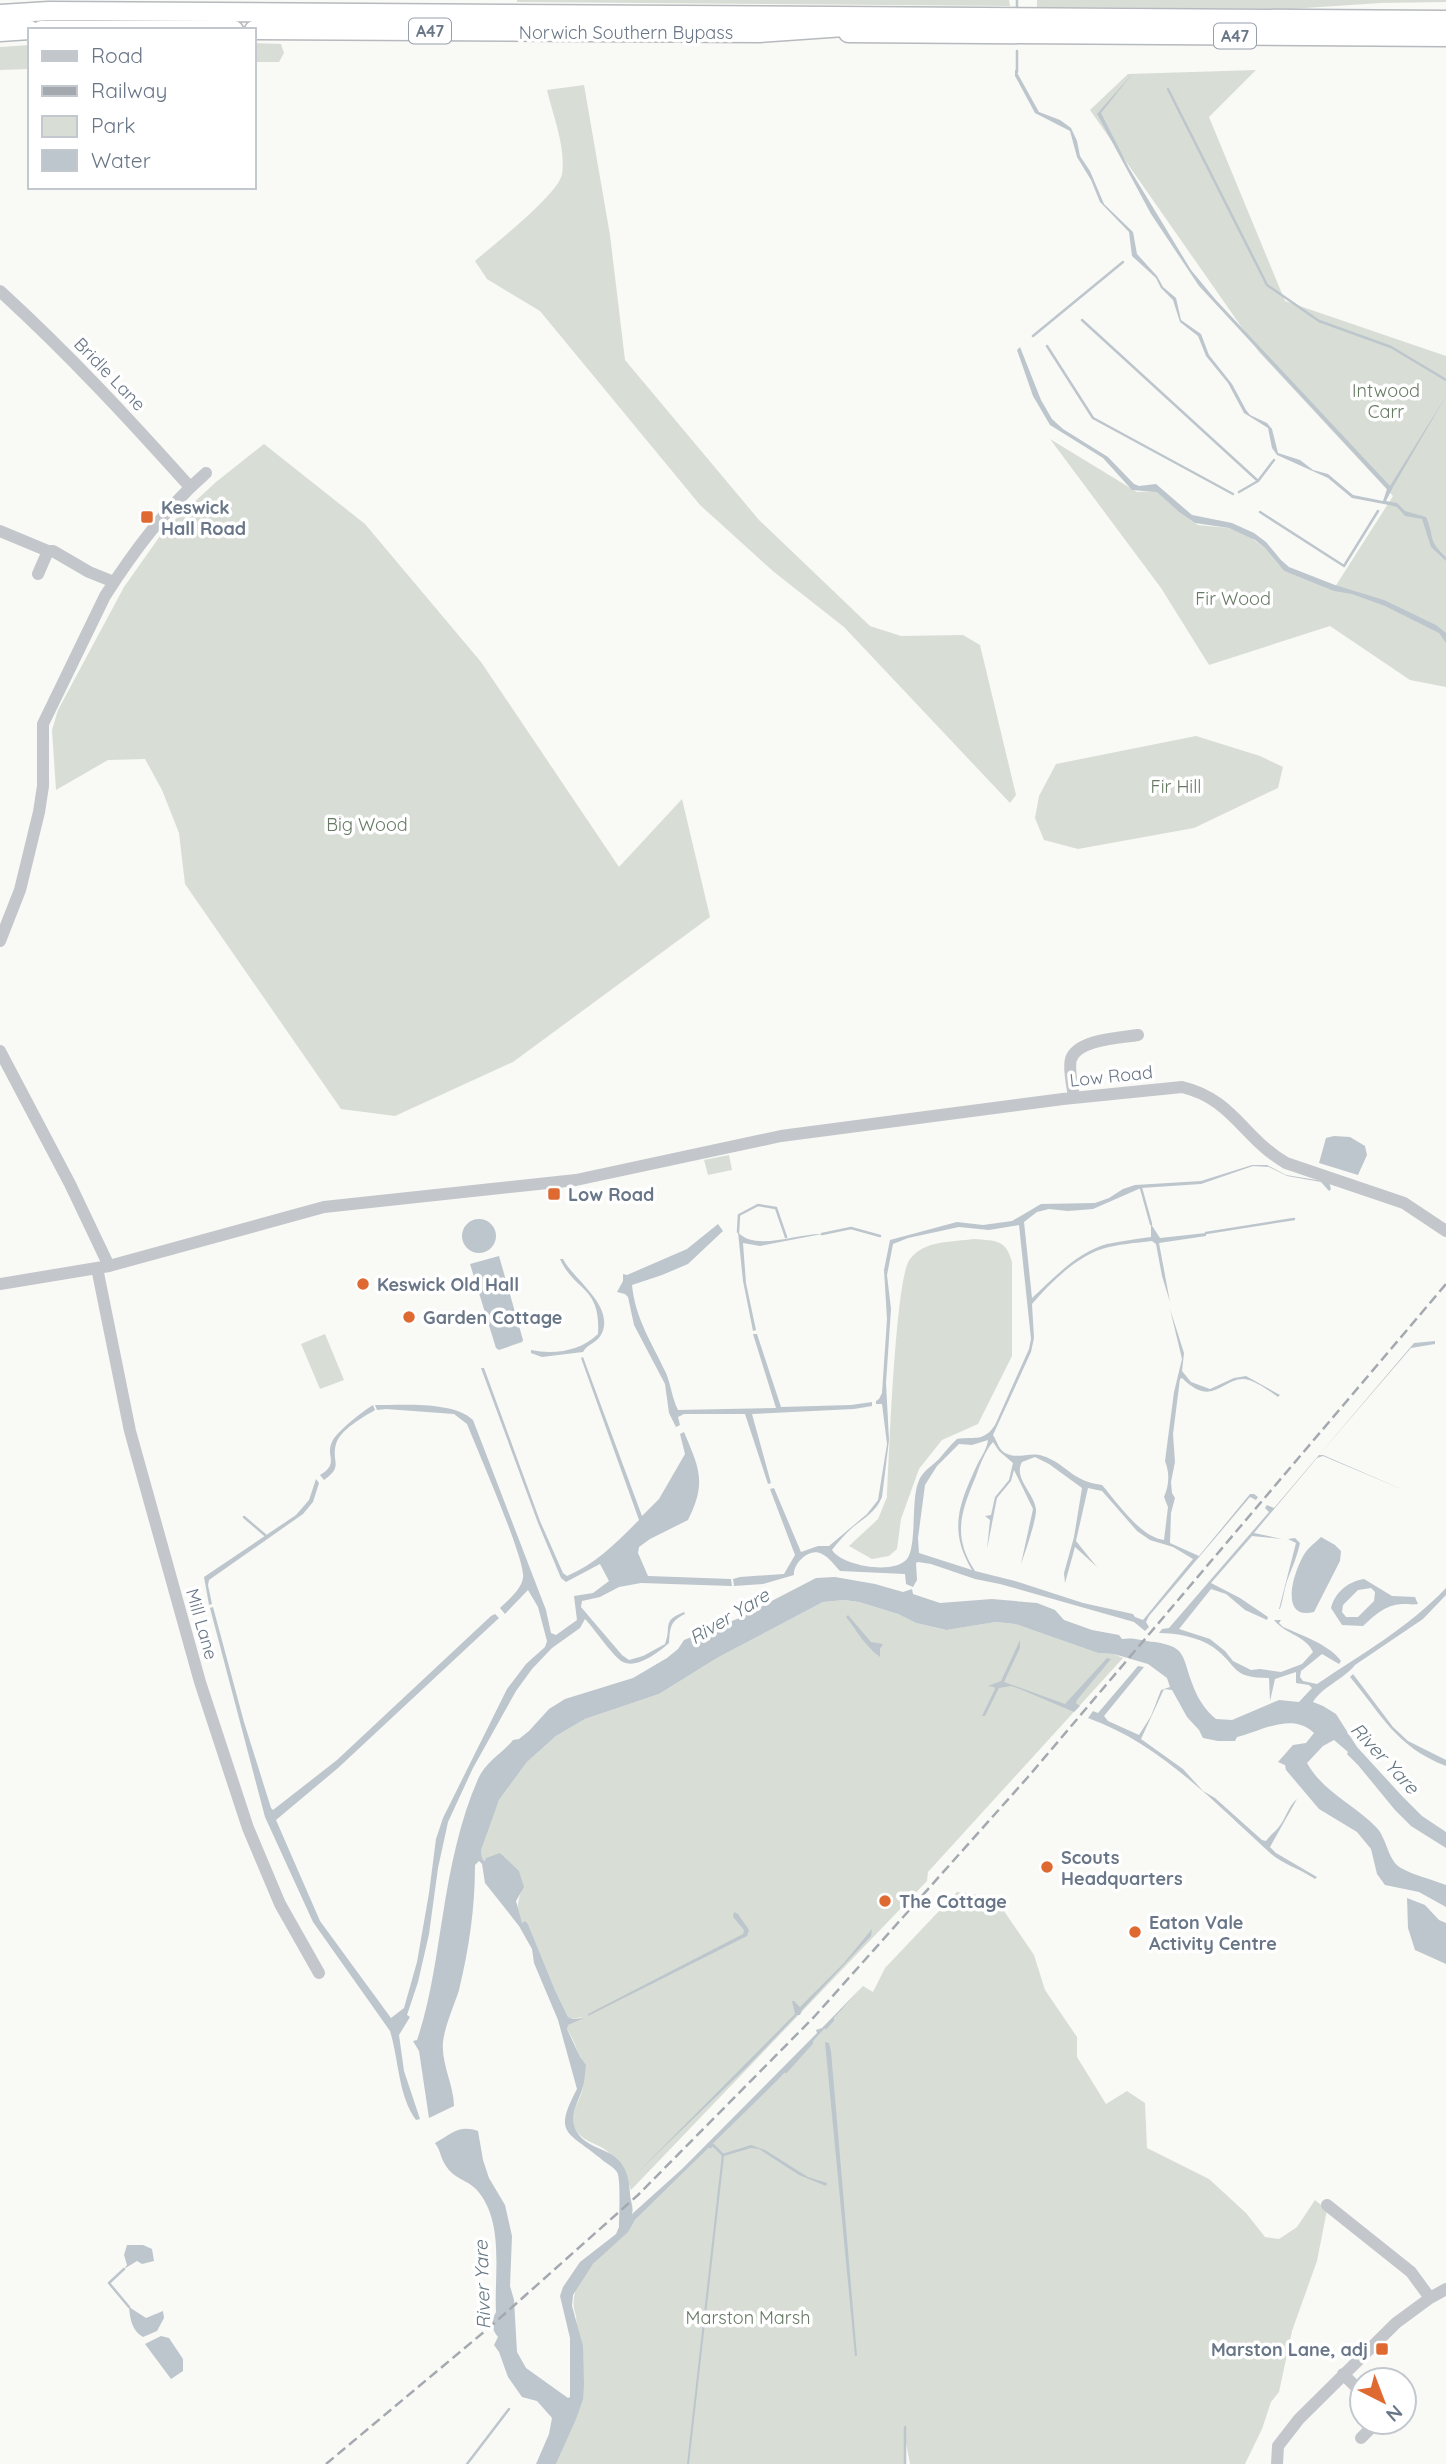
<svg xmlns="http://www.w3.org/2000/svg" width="1446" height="2464" font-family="Quicksand,sans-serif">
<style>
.green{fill:#d8ded6}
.water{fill:#bdc6cc;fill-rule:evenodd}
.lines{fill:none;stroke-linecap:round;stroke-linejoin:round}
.stream{stroke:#bdc6cc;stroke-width:2.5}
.highway-casing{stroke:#b6b9bd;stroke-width:21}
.minor{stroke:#c3c6ca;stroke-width:12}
.highway{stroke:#fff;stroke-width:18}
.rail{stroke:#a4a9b0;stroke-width:2.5;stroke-dasharray:10 5;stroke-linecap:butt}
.poi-dot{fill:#df6a31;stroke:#fff;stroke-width:2.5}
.labels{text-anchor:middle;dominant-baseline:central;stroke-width:7;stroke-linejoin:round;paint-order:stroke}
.shield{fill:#fff;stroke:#969fab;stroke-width:2}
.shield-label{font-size:16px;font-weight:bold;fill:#697687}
.street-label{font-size:18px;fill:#697687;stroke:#fff}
.park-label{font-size:18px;fill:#667963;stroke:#fff}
.poi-label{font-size:18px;font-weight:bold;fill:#697687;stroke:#fff;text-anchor:start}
.water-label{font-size:19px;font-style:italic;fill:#657782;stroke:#fff}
</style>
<rect width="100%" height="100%" fill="#f9f9f6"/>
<!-- green -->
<path class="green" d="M517,0H1009L1010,6L517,2Z
M1037,0H1446V2L1381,3L1290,9L1037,7Z
M254,43L281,44L284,53L279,62H254Z
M30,45V69L0,70V47Z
M1256,70L1209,117L1285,301L1446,356V687L1410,680L1330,626L1209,665L1161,588L1050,439L1137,492L1157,491L1179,512L1198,525L1229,528L1250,537L1265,548L1284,571L1333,590L1393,496L1259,352L1090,110L1128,74Z
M584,85L610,235L625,360L759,520L870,626L901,636L963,635L980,645L1016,795L1010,803L844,627L774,572L700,505L540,311L487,279L475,261C492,246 559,194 562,174C566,147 553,116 547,90Z
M264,444L365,524L481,662L619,867L682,799L710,917L513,1062L395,1116L341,1109L185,884L179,833L162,790L145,759L108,760L56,790L52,730L58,710L124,587L165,529L216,482Z
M1196,736L1260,756L1283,767L1278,788L1194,828L1078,849L1044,840L1035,818L1039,796L1056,764Z
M729,1155L732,1170L708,1175L704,1160Z
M974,1239C996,1241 1006,1239 1012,1262V1356L978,1424L942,1440L919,1469L901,1519L897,1549L889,1556L872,1559L849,1546L878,1519L887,1497C889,1462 895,1277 910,1259C925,1240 952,1242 974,1239Z
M325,1334L344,1380L320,1389L301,1344Z
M844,1600L859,1602L898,1614L916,1623L945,1630L996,1622L1015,1624L1098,1653L1114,1654L1123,1658L928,1872L927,1881L631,2190C627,2178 618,2161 609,2153C600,2143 582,2143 575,2128C568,2112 582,2100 583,2086C584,2066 577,2046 567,2029V2025L583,2017L571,2019L568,2017L555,1990L528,1924L522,1923C515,1907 518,1905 521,1890L482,1858L481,1850L483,1840L499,1800L527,1762L556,1736L585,1719L659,1694L717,1658L823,1602Z
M957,1892L985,1896L1004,1911L1034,1955L1045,1990L1077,2037V2057L1106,2104L1127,2091L1145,2103L1147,2148L1209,2179L1246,2213L1265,2237L1279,2239L1297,2227L1315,2200L1327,2210L1317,2261L1292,2331L1279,2392L1271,2402L1262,2429L1245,2464H910L905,2438V2464H556L583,2400L576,2316C561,2275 618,2250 635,2220L779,2079L863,1986L873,1992L885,1968Z"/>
<!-- water -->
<path class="water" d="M1015,69L1039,112L1060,120L1071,128L1077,141L1080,156L1090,171L1104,204L1133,232L1137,254L1157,276L1163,287L1176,298L1181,320L1201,334L1209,355L1232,384L1246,410L1250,415L1267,423L1272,429L1278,453L1300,460L1313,470L1328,474L1353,495L1383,501L1387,489L1199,286L1151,214L1097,114L1133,73L1101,113L1129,168L1191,270L1215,299L1390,486L1446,396L1393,487L1386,501L1397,503L1405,511L1426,517C1435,537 1427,540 1446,557V561L1431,547L1422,519L1405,516L1397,507L1389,505L1352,498L1328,478L1277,455L1272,448L1268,428L1244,413L1228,383L1206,356L1198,336L1180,322L1173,300L1161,288L1156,278L1132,256L1129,232L1100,202L1091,180L1077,157L1070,131L1035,113L1015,76Z
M1020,347L1041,400L1052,419L1063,429L1108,457L1134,484L1139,486L1156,484L1192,515L1232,523L1254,533L1266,542L1281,560L1289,567L1335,585L1384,600L1436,625L1446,633V643L1439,633L1385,606L1352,594L1334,591L1284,571L1265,548L1255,540L1229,528L1195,523L1179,512L1157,492L1132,490L1103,458L1050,425L1033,396L1017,350Z
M1334,1136L1350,1137L1365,1146L1367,1155L1358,1175L1319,1163L1326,1138Z
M1252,1165H1267L1286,1175L1329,1182L1331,1189L1329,1191L1321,1182L1287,1176L1269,1167L1253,1166L1201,1184L1141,1188L1093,1209L1068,1211L1049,1209L1037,1212L1024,1222L1032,1298C1054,1278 1077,1252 1107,1244C1121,1241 1136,1239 1151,1237V1224L1160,1238L1206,1233V1236L1159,1243L1170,1302L1162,1276L1156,1244L1152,1241C1136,1243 1118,1244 1102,1249C1075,1258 1050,1283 1032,1304L1034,1338L1031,1352L993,1435C997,1441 999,1450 1005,1453C1018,1460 1030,1451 1043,1456C1067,1464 1071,1481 1102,1485C1117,1502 1140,1537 1164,1540L1168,1507L1164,1497C1169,1485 1170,1474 1165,1461L1174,1392L1182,1359L1170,1309L1184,1353L1182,1371L1191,1382L1210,1389L1234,1378L1246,1376L1280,1395L1278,1397C1270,1391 1258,1383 1249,1380C1224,1373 1215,1411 1182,1378L1180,1379L1173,1434L1175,1462L1171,1482L1172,1493L1175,1498L1171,1513L1170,1543L1199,1556L1250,1494H1254L1258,1497L1256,1500L1250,1497L1149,1616L1146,1622L1149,1627L1145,1631L1134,1622L1000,1584L975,1579L931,1564L918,1562L916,1563L917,1580L913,1587L906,1584L905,1574L840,1571C835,1566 829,1557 822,1554C810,1547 793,1563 794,1575L763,1584L734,1586L733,1579L740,1577L784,1574L795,1555L770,1489L774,1488L801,1552L818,1546H829L867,1514L878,1500L887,1444L882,1404H876V1401L879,1399L882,1393L887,1319L884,1270L890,1240L957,1222L983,1225L1012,1221L1041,1204L1095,1203L1109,1198L1123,1189L1135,1185L1201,1181ZM1019,1225L1031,1339L1029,1349L995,1425C983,1443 974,1436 957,1439C950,1445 945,1452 939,1459C931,1467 922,1471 918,1483C911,1502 917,1545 907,1559C894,1575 842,1566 832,1550C838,1542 845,1534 853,1527C864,1518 876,1512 882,1497L889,1440L886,1383L891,1309L887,1275L893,1244L908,1238L959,1227L989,1230ZM988,1440C987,1449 981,1457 977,1465C959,1504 948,1530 972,1570L919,1553L918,1538L925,1485L937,1466L959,1444L972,1445ZM993,1442L999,1451L1013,1463L1009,1480L995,1497L991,1515L985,1516L990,1520L987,1549L997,1498L1011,1481L1014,1470L1033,1509L1021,1564C1025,1553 1037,1518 1036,1509C1034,1493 1013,1478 1022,1462L1035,1457L1049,1464L1082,1488L1074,1537L1064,1573L1065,1583L1075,1547L1097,1567L1076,1541L1088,1488L1102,1491L1137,1531L1150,1540L1173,1547L1193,1559L1143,1620L1135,1617L1133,1614L1083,1603L1015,1581L975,1571C952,1536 961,1512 976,1476C980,1465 985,1451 993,1442Z
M462 1236a17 17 0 1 1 34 0a17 17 0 1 1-34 0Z
M718,1224L723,1231L688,1264L662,1275L632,1285C635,1318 652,1343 666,1373C671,1385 672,1398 678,1410L776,1408L753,1334H757L781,1407L851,1405L872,1402V1406L854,1409L752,1414L771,1483L768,1484L745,1414H684L678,1417L680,1425L676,1427L669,1413L665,1384L634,1325L628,1297L625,1294L617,1292L623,1281V1274L627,1275L687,1249Z
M738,1232C754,1252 799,1233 822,1234L760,1246L743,1243L746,1283L756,1330L753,1331L743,1281Z
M499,1256L523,1340L522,1342L499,1350L496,1348L470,1264Z
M560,1259H563C574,1280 614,1305 602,1333C598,1343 587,1344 583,1352L542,1357L531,1353V1350C554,1355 581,1351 598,1334C601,1286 575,1292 560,1259Z
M1435,1341V1344L1411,1348L1319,1455H1323L1406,1491L1323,1456L1317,1458L1254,1533L1282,1539L1252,1536L1211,1583L1240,1598L1268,1617L1267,1620L1245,1610L1226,1594L1211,1589L1179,1629L1210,1639L1225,1651L1233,1661L1251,1670L1260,1669L1281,1672L1302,1664L1313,1652C1306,1636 1285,1634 1274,1620H1281L1279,1623L1283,1627C1301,1635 1330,1645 1341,1661L1339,1664L1322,1654L1301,1671L1300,1677L1303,1681L1317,1684C1362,1654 1409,1627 1446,1588V1595L1423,1619L1355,1665C1343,1680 1323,1686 1313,1702L1323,1706L1336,1714L1357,1747L1402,1796L1422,1816L1446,1832V1848L1411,1826L1395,1810L1358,1765L1347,1754L1348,1752L1334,1740L1323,1746L1307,1763C1324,1793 1354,1804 1377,1828C1387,1839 1388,1861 1401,1868C1415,1876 1431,1879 1446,1885V1907L1419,1892L1385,1885L1377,1874L1371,1849L1357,1832L1319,1809L1286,1770L1285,1765L1278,1762L1293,1745L1306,1743L1314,1733C1292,1711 1260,1732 1237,1737L1235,1741H1218L1203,1738L1199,1730L1187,1717L1172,1690L1164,1689L1141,1739L1183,1769L1203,1791L1215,1798L1262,1840L1266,1841C1270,1835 1274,1833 1278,1828C1286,1819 1288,1806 1297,1799L1270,1847L1276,1853L1317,1877L1315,1879C1301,1869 1282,1864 1269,1852C1214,1802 1159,1743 1088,1718L1093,1711L1098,1713L1138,1666L1144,1667L1104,1716L1108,1721L1139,1735L1151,1716L1161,1690L1170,1687L1167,1678L1148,1664L1114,1654L1098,1653L1015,1624L996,1622L946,1630L916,1623L898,1614L859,1602L844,1600L823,1602L717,1658L659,1694L585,1719L556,1736L527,1762L499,1800L481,1850L482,1858L485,1861L486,1858L500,1853L519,1871L524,1887L516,1901L522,1923L525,1921L528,1924L555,1990L568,2017L572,2019L584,2018L568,2025L567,2029L580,2057L586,2065C585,2072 585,2079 583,2086C580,2100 569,2113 575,2128C588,2158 628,2140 630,2193C630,2201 634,2206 632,2214L682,2169L817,2033L816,2030L822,2028L863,1986L779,2079L635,2220L628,2232L593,2264L573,2295L572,2306L583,2346L584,2385L583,2400L576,2419L556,2464H536L549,2434L552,2418L537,2401L522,2397L508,2377L499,2352L494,2345L498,2337C491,2329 491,2321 496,2312C494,2273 505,2221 476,2189C467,2180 453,2178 446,2166C440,2157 441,2151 435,2143C450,2135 459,2124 478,2131L483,2160L489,2178L505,2205L512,2236L510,2286L514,2300L517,2352L526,2368L568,2398L570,2397V2338L560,2296L563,2287L580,2262L616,2234L619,2227C619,2216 621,2178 617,2172C613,2166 605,2163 600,2158C567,2131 553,2134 577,2089L558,2020L534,1963L532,1949L519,1926L485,1883L482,1864L479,1861L475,1865C475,1908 469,1949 459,1990C454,2006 445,2025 443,2042C441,2064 454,2085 454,2106L429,2118L419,2051L413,2041L417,2040C431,1999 436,1956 443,1914C450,1869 460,1820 478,1779C486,1761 502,1754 513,1740L519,1739L529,1731L549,1709L565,1699L633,1678L667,1658L678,1649L684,1640L737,1619L816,1578L835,1577L875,1584L903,1592L912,1589L913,1594L940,1603L992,1599L1037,1603L1055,1610L1064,1620L1092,1630L1119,1635L1122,1639C1134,1637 1143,1641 1155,1642C1187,1647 1182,1657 1192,1683C1197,1697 1204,1709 1216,1719L1232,1720L1279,1700L1299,1702L1312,1688L1309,1685L1296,1683V1672L1275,1679L1270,1701L1269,1678C1230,1678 1239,1666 1213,1647C1198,1637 1176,1633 1159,1633L1162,1629L1169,1628L1269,1512L1265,1508L1267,1505L1274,1508L1414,1343Z
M583,1357L642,1516L659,1499L685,1454L680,1434L684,1432C699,1468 707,1482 688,1520L650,1539L639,1547L638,1553L648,1576L731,1579L732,1586L641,1583L619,1587L600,1597L582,1601L581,1607L622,1655L629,1660L643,1656L665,1644C672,1626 661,1621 684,1612L685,1614C670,1621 670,1628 669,1643C659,1652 637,1669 623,1662C614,1658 593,1627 585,1619L580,1628L552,1648L532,1669L516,1691L473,1768L448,1822L438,1868L429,1934L418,1982L407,2015L410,2017L399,2035L404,2071L420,2119L416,2120C398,2095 399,2060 390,2031L313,1922L265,1817L210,1608L213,1607L244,1722L271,1808L273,1810L337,1760L491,1616L495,1614L499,1618L338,1768L276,1820L320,1921L391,2018L404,2008L417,1962L429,1893L436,1839L443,1818L507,1689L526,1664L545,1647L547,1641L538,1607L528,1590L505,1614L500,1608C508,1600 521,1590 523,1578C527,1563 476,1447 467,1424L454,1414L386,1409L377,1410L375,1405C402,1405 454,1401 473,1420L546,1610L551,1633L556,1635L577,1620L574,1596L593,1593L609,1581L600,1564L566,1582L561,1578L538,1523L481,1368H484L540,1521L563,1573L567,1576C596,1564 617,1542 639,1520L581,1358Z
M373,1405L375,1410C363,1417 340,1430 336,1444C331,1462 344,1466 324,1480L320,1475C340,1463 325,1456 332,1442C335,1433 364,1410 373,1405Z
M316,1479L319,1483L313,1502L303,1514L209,1580L208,1585L212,1604L209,1605L204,1577L296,1515L309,1500Z
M1321,1537L1335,1545L1341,1551L1340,1561L1314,1612C1277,1621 1295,1568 1305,1553C1310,1546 1316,1542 1321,1537Z
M1295,1538L1300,1543C1297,1557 1292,1568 1287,1581C1284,1590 1283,1600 1280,1609H1279L1296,1543L1288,1539Z
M1364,1579L1392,1596L1415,1597L1418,1604C1413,1605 1408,1604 1402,1604C1385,1605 1375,1615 1363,1626L1342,1625L1331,1608C1335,1592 1349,1581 1364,1579ZM1371,1588L1375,1592L1374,1601L1358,1617H1346L1342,1612L1343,1605L1358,1590Z
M848,1615L871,1642L883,1644L880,1649V1657C865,1646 857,1631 846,1617Z
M1020,1640V1648L1004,1682L1065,1704L1107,1658L1111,1659L1077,1700L1076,1703L1080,1706L1074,1712L1020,1689L1011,1686L999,1688L985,1716H982L995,1689L994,1687L988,1686L1001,1681Z
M1353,1674L1393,1727L1408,1741L1446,1760V1766C1395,1746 1383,1716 1350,1677Z
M1407,1898L1425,1905L1439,1920L1446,1923V1964L1415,1950L1408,1928Z
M734,1912L738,1914L749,1930L747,1936L588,2016V2014L743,1934L744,1930L733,1917Z
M872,1929L871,1936L802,2010L800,2015H797L748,2066L637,2173L795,2014L792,2001H794L800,2007L843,1964Z
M825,2042L829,2043L831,2051L857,2356H855Z
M751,2145L765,2150L808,2177L827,2183L826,2186L799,2175L759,2149L751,2148L724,2156L689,2464H687L722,2154Z
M127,2245H143L152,2249L154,2261L142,2264L137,2261L124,2269L127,2265L124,2255Z
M129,2307L146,2318L163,2311L164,2318L157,2331L143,2337C132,2331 130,2319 129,2307Z
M161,2336L169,2338L183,2359V2371L171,2379L145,2344Z"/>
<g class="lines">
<!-- stream -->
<path class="stream" d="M1017,9V0
M1017,72V51
M1168,89L1267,285L1319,321L1391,347L1446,380
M1082,320L1258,481
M1033,336L1123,262
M1047,346L1093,418L1233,494
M1239,492L1258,481L1274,460
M1260,512L1344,566L1378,511
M1141,1188L1151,1224
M738,1232L739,1215L758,1205L776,1208L786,1237
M1206,1233L1294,1219
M822,1234L851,1228L880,1236
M244,1517L265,1535
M826,2028L833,2020
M786,2072L812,2043
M710,2147L713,2145L723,2155
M124,2269L109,2283L129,2307
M905,2427V2464
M467,2464L509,2409"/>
<defs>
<path id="highway" d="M0,14L49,11L1446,20
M41,30H234
M254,30L759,33L859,26
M0,32L30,30
M848,33L1446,37"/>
</defs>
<!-- highway casing -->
<use href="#highway" class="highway-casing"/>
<!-- minor -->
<path class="minor" d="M0,291C68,353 129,419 190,487
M0,531L48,551H53L89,572L114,582
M38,574L48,551
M0,941L20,890L39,812L43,786V724L105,596C134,551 165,509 206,473
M0,1051L70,1184L109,1266
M1074,1098C1073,1087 1068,1070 1071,1059C1078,1039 1120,1038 1138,1035
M97,1268L130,1431L200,1682L248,1828L280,1904L319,1973
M0,1284L109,1266L324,1207L576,1180L781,1136L1063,1099L1182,1087C1233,1099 1243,1138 1286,1163L1404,1203L1446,1231
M1327,2205L1411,2272L1430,2298
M1343,2374L1362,2393
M1361,2438L1377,2422
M1277,2464L1278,2446L1299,2419L1396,2323L1430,2298L1446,2289"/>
<!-- highway -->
<use href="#highway" class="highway"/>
<!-- rail -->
<path class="rail" d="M326,2464L491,2326L638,2195L814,2017L1028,1777L1446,1284"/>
</g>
<!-- markers -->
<g class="poi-dot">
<rect x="140" y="510" width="14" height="14" rx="3.5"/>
<rect x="547" y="1187" width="14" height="14" rx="3.5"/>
<circle cx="363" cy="1284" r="7"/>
<circle cx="409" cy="1317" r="7"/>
<circle cx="1047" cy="1867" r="7"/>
<circle cx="885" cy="1901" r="7"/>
<circle cx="1135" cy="1932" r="7"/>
<rect x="1375" y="2342" width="14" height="14" rx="3.5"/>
</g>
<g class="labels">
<!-- shield labels -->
<g class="shield">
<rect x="409" y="18.5" width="42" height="25" rx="5"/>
<rect x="1214" y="23.5" width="42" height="25" rx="5"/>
</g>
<g class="shield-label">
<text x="430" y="31">A47</text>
<text x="1235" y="36">A47</text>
</g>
<!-- street labels -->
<g class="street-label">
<text x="626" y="32">Norwich Southern Bypass</text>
<text transform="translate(110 374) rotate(46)">Bridle Lane</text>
<text transform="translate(1111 1076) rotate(-6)">Low Road</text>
<text transform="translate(202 1624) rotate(74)">Mill Lane</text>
</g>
<!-- park labels -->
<g class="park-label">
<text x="1386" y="390">Intwood<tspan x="1386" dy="21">Carr</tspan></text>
<text x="1233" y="598">Fir Wood</text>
<text x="1176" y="786">Fir Hill</text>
<text x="367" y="824">Big Wood</text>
<text x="748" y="2317">Marston Marsh</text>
</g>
<!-- poi labels -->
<g class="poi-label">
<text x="161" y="507">Keswick<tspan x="161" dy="21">Hall Road</tspan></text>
<text x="568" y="1194">Low Road</text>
<text x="377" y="1284">Keswick Old Hall</text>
<text x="423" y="1317">Garden Cottage</text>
<text x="1061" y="1857">Scouts<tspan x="1061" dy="21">Headquarters</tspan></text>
<text x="899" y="1901">The Cottage</text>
<text x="1149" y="1922">Eaton Vale<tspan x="1149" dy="21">Activity Centre</tspan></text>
<text x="1368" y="2349" text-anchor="end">Marston Lane, adj</text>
</g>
<!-- water labels -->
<g class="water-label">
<text transform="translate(729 1616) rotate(-31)">River Yare</text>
<text transform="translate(1385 1758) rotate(47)">River Yare</text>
<text transform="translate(482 2285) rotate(-92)">River Yare</text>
</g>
</g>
<!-- legend -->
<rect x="28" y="28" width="228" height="161" fill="#ffffff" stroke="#c3c8cf" stroke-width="2"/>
<rect x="42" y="51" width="35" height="10" fill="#c3c6ca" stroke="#c3c8cf" stroke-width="2"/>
<text x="91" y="63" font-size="21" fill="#697687">Road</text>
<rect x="42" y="86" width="35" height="10" fill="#a4a9b0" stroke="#c3c8cf" stroke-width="2"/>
<text x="91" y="98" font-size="21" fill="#697687">Railway</text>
<rect x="42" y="116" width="35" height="21" fill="#d8ded6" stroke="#c3c8cf" stroke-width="2"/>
<text x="91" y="133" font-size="21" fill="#697687">Park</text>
<rect x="42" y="150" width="35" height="21" fill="#bdc6cc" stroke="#c3c8cf" stroke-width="2"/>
<text x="91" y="168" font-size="21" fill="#697687">Water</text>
<!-- north arrow -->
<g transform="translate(1383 2401) rotate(138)"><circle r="33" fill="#ffffff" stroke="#c3c8cf" stroke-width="2"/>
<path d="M0-5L12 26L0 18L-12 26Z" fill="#df6a31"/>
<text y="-10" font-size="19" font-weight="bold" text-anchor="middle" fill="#697687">N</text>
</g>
</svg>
